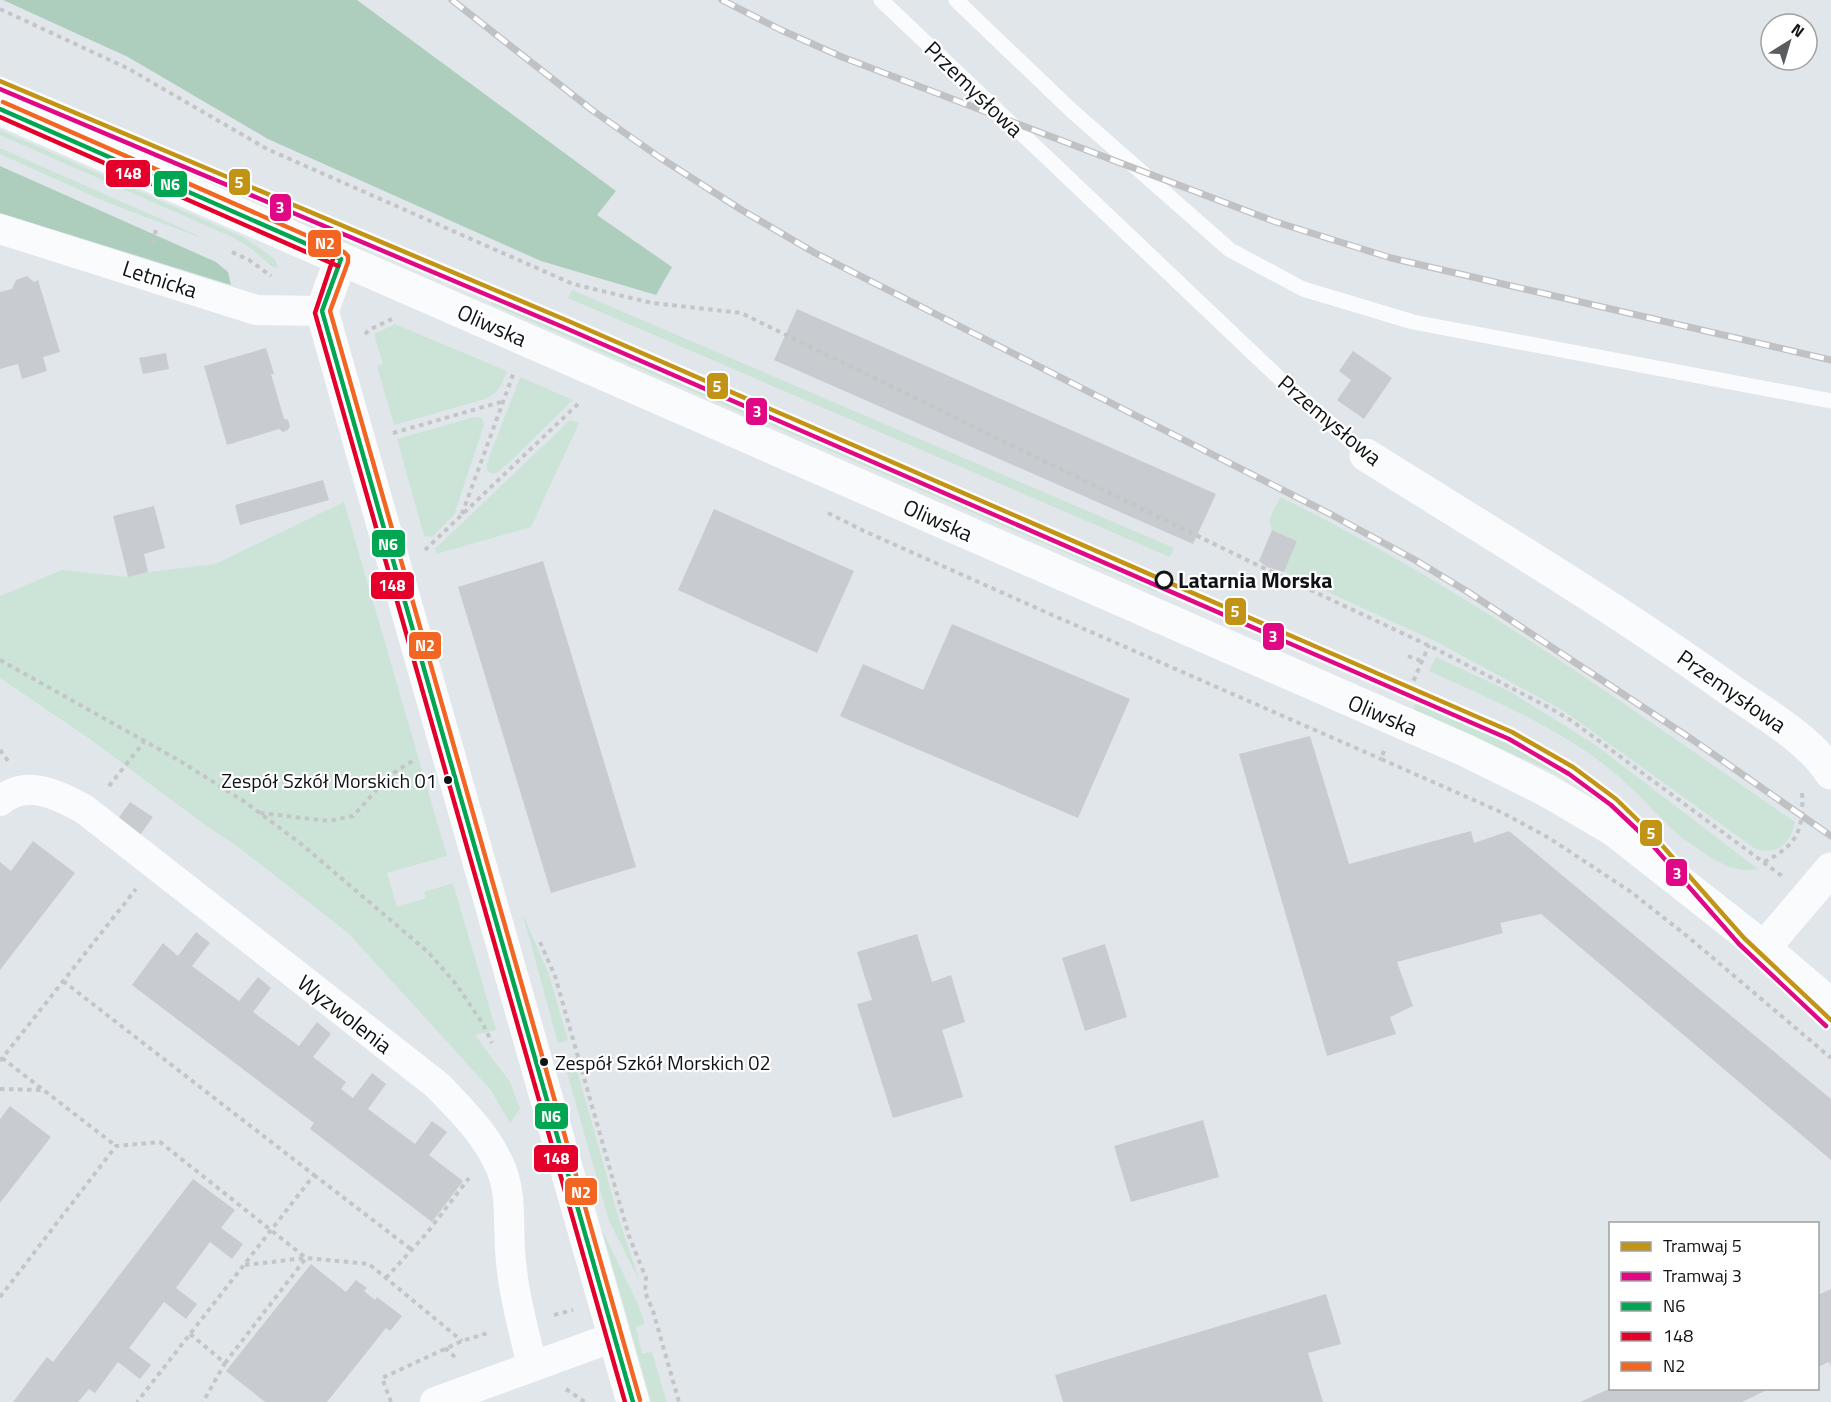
<svg xmlns="http://www.w3.org/2000/svg" width="1831" height="1402" font-family="'Titillium Web',sans-serif">
<style>
.green{fill:#cce4d7}
.forest{fill:#aecebd}
.building{fill:#c8ccd0}
.lines{fill:none;stroke-linecap:round;stroke-linejoin:round}
.path{stroke:#c4c5c6;stroke-width:4;stroke-dasharray:4.5 4.5;stroke-linecap:butt}
.service{stroke:#fafbfc;stroke-width:15}
.minor{stroke:#fafbfc;stroke-width:30}
.tertiary{stroke:#fafbfc;stroke-width:33}
.primary{stroke:#fafbfc;stroke-width:33}
.rail-casing{stroke:#c0c1c3;stroke-width:7}
.rail{stroke:#fff;stroke-width:4.5;stroke-dasharray:14;stroke-linecap:butt}
.bus-1-casing{stroke:#fff;stroke-width:9}
.bus-2-casing{stroke:#fff;stroke-width:9}
.bus-3-casing{stroke:#fff;stroke-width:9}
.bus-1{stroke:#00a651;stroke-width:4.5}
.bus-2{stroke:#e4002b;stroke-width:4.5}
.bus-3{stroke:#f26522;stroke-width:4.5}
.tram-1-casing{stroke:#fff;stroke-width:9}
.tram-2-casing{stroke:#fff;stroke-width:9}
.tram-1{stroke:#c29416;stroke-width:4.5}
.tram-2{stroke:#e10886;stroke-width:4.5}
.stop-dot{fill:#fff;stroke:#101315;stroke-width:3}
.bus-dot{fill:#101315;stroke:#fff;stroke-width:2}
.labels{text-anchor:middle;dominant-baseline:central;stroke-width:4.5;stroke-linejoin:round;paint-order:stroke}
.bus-label{font-size:20px;fill:#101315;stroke:#fff;text-anchor:end}
.street-label{font-size:22px;fill:#101315;stroke:#fff}
.stop-label{font-size:22px;font-weight:bold;fill:#101315;stroke:#fff;text-anchor:start}
.line-badge{stroke:#fff;stroke-width:2}
.badge-label{font-size:16px;text-anchor:middle;font-weight:bold;fill:#fff}
</style>
<rect width="100%" height="100%" fill="#e1e6ea"/>
<!-- green -->
<path class="green" d="M0,130L245,238L275,259L278,268L271,266L252,249L232,237L0,135Z
M0,148L195,234L199,237L106,202L0,154Z
M572,290L1174,548L1170,557L568,298Z
M494,297L1158,586H1159L1156,592L491,304Z
M395,324L507,371C502,384 499,393 485,399L394,425L377,366L383,364L374,334Z
M520,377L573,400L499,472L492,474L487,470V463Z
M474,417L482,418L484,425L454,515L432,537L424,536L397,439Z
M570,420L579,423L531,527L436,554L435,549Z
M1280,497C1463,586 1628,707 1795,822C1790,844 1776,857 1754,848L1564,711L1437,642L1284,572L1297,541L1272,530L1269,520Z
M344,502L447,856L387,873L397,907L426,898L424,892L453,883L496,1030L475,1035L510,1082L520,1109L510,1123L490,1089L348,933L237,846L205,825L87,737L0,678V596L62,570L128,577L148,572L215,564Z
M1436,657L1511,692L1594,744L1758,869C1731,875 1709,856 1688,842C1675,834 1665,821 1654,811C1639,795 1624,780 1607,767C1554,725 1490,699 1429,671Z
M1418,699L1527,748L1584,786L1413,709Z
M522,912L548,972L568,1040L558,1043Z
M576,1066L618,1216L639,1280L609,1221L566,1069Z
M602,1230L638,1304L645,1324L636,1327L642,1354L652,1352L667,1402H651Z"/>
<!-- forest -->
<path class="forest" d="M3,0H357L616,191L597,215L672,267L656,295L541,261L268,139L128,57Z
M0,166L216,262L228,272L231,285L0,213Z"/>
<!-- building -->
<path class="building" d="M27,276L34,282L38,280L60,352L43,357L47,371L22,379L18,364L0,369V292L12,289L16,280Z
M797,309L1216,494L1193,544L774,360Z
M266,348L274,374H271L284,419L288,420L290,426L288,430L283,432L279,429L227,445L204,366Z
M1353,351L1392,378L1364,419L1337,400L1351,380L1339,371Z
M166,353L169,369L143,374L139,358Z
M323,480L329,500L240,525L235,505Z
M154,506L165,548L144,554L148,572L128,577L113,516Z
M714,509L854,571L817,653L678,590Z
M1272,530L1297,541L1284,572L1267,567L1259,561Z
M543,561L636,867L551,893L458,587Z
M952,624L1130,699L1078,818L840,716L863,664L923,690Z
M1310,736L1349,864L1471,831L1474,843L1509,831L1831,1099V1160L1541,914L1500,923L1503,933L1397,962L1413,1006L1390,1017L1396,1034L1327,1056L1239,754Z
M130,802L153,817L137,839L115,823Z
M33,841L75,873L0,970V862L11,871Z
M196,932L210,943L192,966L239,1001L258,977L271,988L253,1012L299,1046L317,1022L331,1034L313,1057L346,1082L341,1089L353,1098L372,1073L386,1084L368,1109L415,1144L432,1121L447,1132L429,1155L463,1181L432,1222L310,1129L314,1123L132,985L163,943L178,956Z
M917,934L932,982L951,975L965,1022L942,1030L963,1097L893,1118L857,1004L872,1000L857,952Z
M1105,944L1127,1017L1085,1031L1062,958Z
M10,1106L51,1137L0,1203V1119Z
M1203,1120L1219,1177L1131,1202L1114,1146Z
M193,1179L235,1210L221,1228L243,1244L232,1259L210,1242L176,1288L197,1304L186,1319L164,1302L129,1348L151,1365L140,1379L118,1362L95,1393L89,1389L78,1402H13L47,1357L53,1362Z
M311,1264L346,1292L356,1280L367,1288L364,1291L375,1300L377,1297L402,1316L390,1331L386,1328L327,1402H265L226,1371Z
M1831,1289V1366L1829,1362L1818,1367V1295Z
M1326,1294L1341,1344L1308,1353L1323,1402H1063L1055,1375Z
M1611,1388H1771L1742,1402H1580Z"/>
<g class="lines">
<!-- path -->
<path class="path" d="M0,9L129,69L267,149L573,284L652,303L741,313L1251,562L1436,649L1550,708L1572,721L1782,876
M153,243L156,229
M232,252L249,260L271,276
M365,334L369,330L392,319
M393,433L501,402
M828,513L864,531L1050,614L1381,759
M462,514L514,372
M425,550L580,402
M1408,656L1421,661
M0,660L180,761L245,802L300,843L428,952L456,984L483,1024L492,1043
M1410,689L1429,645
M0,750L8,761
M1384,751L1381,759L1503,813L1549,838L1631,892L1687,936L1831,1058
M109,786L144,742
M260,813L329,821L353,816L390,775L414,760
M1764,862C1798,845 1804,829 1802,792
M540,942L555,976L629,1236L646,1278L645,1292L653,1311L679,1402
M63,981L314,1175L137,1402
M2,1058L116,1146
M0,1061L136,889
M0,1089L42,1090
M314,1175L412,1250
M245,1265L306,1258
M386,1278L427,1233L469,1178
M0,1297L116,1146L160,1142L306,1258L369,1264L462,1341
M554,1315L573,1310
M190,1334L225,1363L203,1402
M445,1348L457,1359
M225,1363L306,1258
M566,1389L585,1402
M391,1402L382,1378L462,1341L491,1332"/>
<!-- service -->
<path class="service" d="M881,0L1277,376L1366,455
M956,0L1071,110L1230,250L1303,289L1413,322L1831,401"/>
<!-- minor -->
<path class="minor" d="M0,229L256,310L322,311
M0,801C27,778 58,795 84,809L437,1085C460,1109 485,1133 499,1164C512,1191 508,1220 510,1249C512,1289 523,1327 532,1366
M435,1402L614,1337"/>
<!-- tertiary -->
<path class="tertiary" d="M0,109L341,259
M1764,948L1831,1005"/>
<!-- primary -->
<path class="primary" d="M1366,455C1487,531 1610,604 1726,687C1760,711 1809,738 1831,773
M633,1402L322,311L341,259L1465,750L1546,790L1614,830L1764,948L1831,869"/>
<defs>
<path id="rail" d="M452,0L592,110L659,157L740,209L815,253L1332,515L1415,560L1468,592L1693,740L1831,836
M722,0L781,30L842,57L1273,221L1391,258L1831,360"/>
</defs>
<!-- rail casing -->
<use href="#rail" class="rail-casing"/>
<!-- rail -->
<use href="#rail" class="rail"/>
<defs>
<path id="bus-1" d="M0,109L341,259
M341,259L322,311L633,1402"/>
<path id="bus-2" d="M0,117L338,266
M334,256L315,313L625,1402"/>
<path id="bus-3" d="M3,102L344,252L348,256V262L330,311L640,1400"/>
</defs>
<!-- bus-1 casing -->
<use href="#bus-1" class="bus-1-casing"/>
<!-- bus-2 casing -->
<use href="#bus-2" class="bus-2-casing"/>
<!-- bus-3 casing -->
<use href="#bus-3" class="bus-3-casing"/>
<!-- bus-1 -->
<use href="#bus-1" class="bus-1"/>
<!-- bus-2 -->
<use href="#bus-2" class="bus-2"/>
<!-- bus-3 -->
<use href="#bus-3" class="bus-3"/>
<defs>
<path id="tram-1" d="M0,81L566,320L1512,732L1573,767L1616,799L1652,834L1744,938L1831,1020"/>
<path id="tram-2" d="M0,89L563,327L1509,739L1569,774L1611,805L1647,839L1739,944L1826,1026"/>
</defs>
<!-- tram-1 casing -->
<use href="#tram-1" class="tram-1-casing"/>
<!-- tram-2 casing -->
<use href="#tram-2" class="tram-2-casing"/>
<!-- tram-1 -->
<use href="#tram-1" class="tram-1"/>
<!-- tram-2 -->
<use href="#tram-2" class="tram-2"/>
</g>
<!-- markers -->
<circle class="stop-dot" cx="1164" cy="580" r="8"/>
<g class="bus-dot">
<circle cx="448" cy="780" r="5"/>
<circle cx="544" cy="1062" r="5"/>
</g>
<g class="labels">
<!-- bus labels -->
<g class="bus-label">
<text x="437" y="780">Zespół Szkół Morskich 01</text>
<text x="555" y="1062" text-anchor="start">Zespół Szkół Morskich 02</text>
</g>
<!-- street labels -->
<g class="street-label">
<text transform="translate(974 89) rotate(44)">Przemysłowa</text>
<text transform="translate(160 279) rotate(18)">Letnicka</text>
<text transform="translate(492 325) rotate(24)">Oliwska</text>
<text transform="translate(1330 420) rotate(40)">Przemysłowa</text>
<text transform="translate(938 520) rotate(24)">Oliwska</text>
<text transform="translate(1732 691) rotate(35)">Przemysłowa</text>
<text transform="translate(1383 715) rotate(23)">Oliwska</text>
<text transform="translate(345 1014) rotate(38)">Wyzwolenia</text>
</g>
<!-- stop labels -->
<g class="stop-label">
<text x="1178" y="580">Latarnia Morska</text>
</g>
</g>
<g class="line-badge">
<rect x="105" y="159" width="46" height="29" rx="6" fill="#e4002b"/>
<rect x="228" y="168" width="23" height="28" rx="6" fill="#c29416"/>
<rect x="153" y="170" width="35" height="28" rx="6" fill="#00a651"/>
<rect x="269" y="193" width="23" height="29" rx="6" fill="#e10886"/>
<rect x="307" y="229" width="35" height="29" rx="6" fill="#f26522"/>
<rect x="706" y="372" width="23" height="28" rx="6" fill="#c29416"/>
<rect x="745" y="397" width="23" height="29" rx="6" fill="#e10886"/>
<rect x="371" y="529" width="35" height="29" rx="6" fill="#00a651"/>
<rect x="370" y="571" width="45" height="29" rx="6" fill="#e4002b"/>
<rect x="1224" y="597" width="23" height="29" rx="6" fill="#c29416"/>
<rect x="1262" y="622" width="23" height="29" rx="6" fill="#e10886"/>
<rect x="408" y="631" width="34" height="29" rx="6" fill="#f26522"/>
<rect x="1639" y="819" width="24" height="28" rx="6" fill="#c29416"/>
<rect x="1665" y="858" width="23" height="29" rx="6" fill="#e10886"/>
<rect x="534" y="1102" width="35" height="28" rx="6" fill="#00a651"/>
<rect x="533" y="1144" width="46" height="29" rx="6" fill="#e4002b"/>
<rect x="564" y="1177" width="34" height="29" rx="6" fill="#f26522"/>
</g>
<g class="badge-label">
<text x="128" y="179">148</text>
<text x="239" y="188">5</text>
<text x="170" y="190">N6</text>
<text x="280" y="213">3</text>
<text x="325" y="249">N2</text>
<text x="717" y="392">5</text>
<text x="757" y="417">3</text>
<text x="388" y="550">N6</text>
<text x="392" y="591">148</text>
<text x="1235" y="617">5</text>
<text x="1273" y="642">3</text>
<text x="425" y="651">N2</text>
<text x="1651" y="839">5</text>
<text x="1677" y="879">3</text>
<text x="551" y="1122">N6</text>
<text x="556" y="1164">148</text>
<text x="581" y="1198">N2</text>
</g>
<!-- legend -->
<rect x="1609" y="1222" width="210" height="168" fill="#ffffff" stroke="#9fa1a1" stroke-width="1.5"/>
<rect x="1621" y="1242" width="30" height="9" fill="#c29416" stroke="#9fa1a1" stroke-width="1.5"/>
<text x="1663" y="1252" font-size="18" fill="#101315">Tramwaj 5</text>
<rect x="1621" y="1272" width="30" height="9" fill="#e10886" stroke="#9fa1a1" stroke-width="1.5"/>
<text x="1663" y="1282" font-size="18" fill="#101315">Tramwaj 3</text>
<rect x="1621" y="1302" width="30" height="9" fill="#00a651" stroke="#9fa1a1" stroke-width="1.5"/>
<text x="1663" y="1312" font-size="18" fill="#101315">N6</text>
<rect x="1621" y="1332" width="30" height="9" fill="#e4002b" stroke="#9fa1a1" stroke-width="1.5"/>
<text x="1663" y="1342" font-size="18" fill="#101315">148</text>
<rect x="1621" y="1362" width="30" height="9" fill="#f26522" stroke="#9fa1a1" stroke-width="1.5"/>
<text x="1663" y="1372" font-size="18" fill="#101315">N2</text>
<!-- north arrow -->
<g transform="translate(1789 42) rotate(37)"><circle r="28" fill="#ffffff" stroke="#9fa1a1" stroke-width="1.5"/>
<path d="M0-4.5L10 22L0 15L-10 22Z" fill="#595d60"/>
<text y="-9" font-size="16" font-weight="bold" text-anchor="middle" fill="#101315">N</text>
</g>
</svg>
